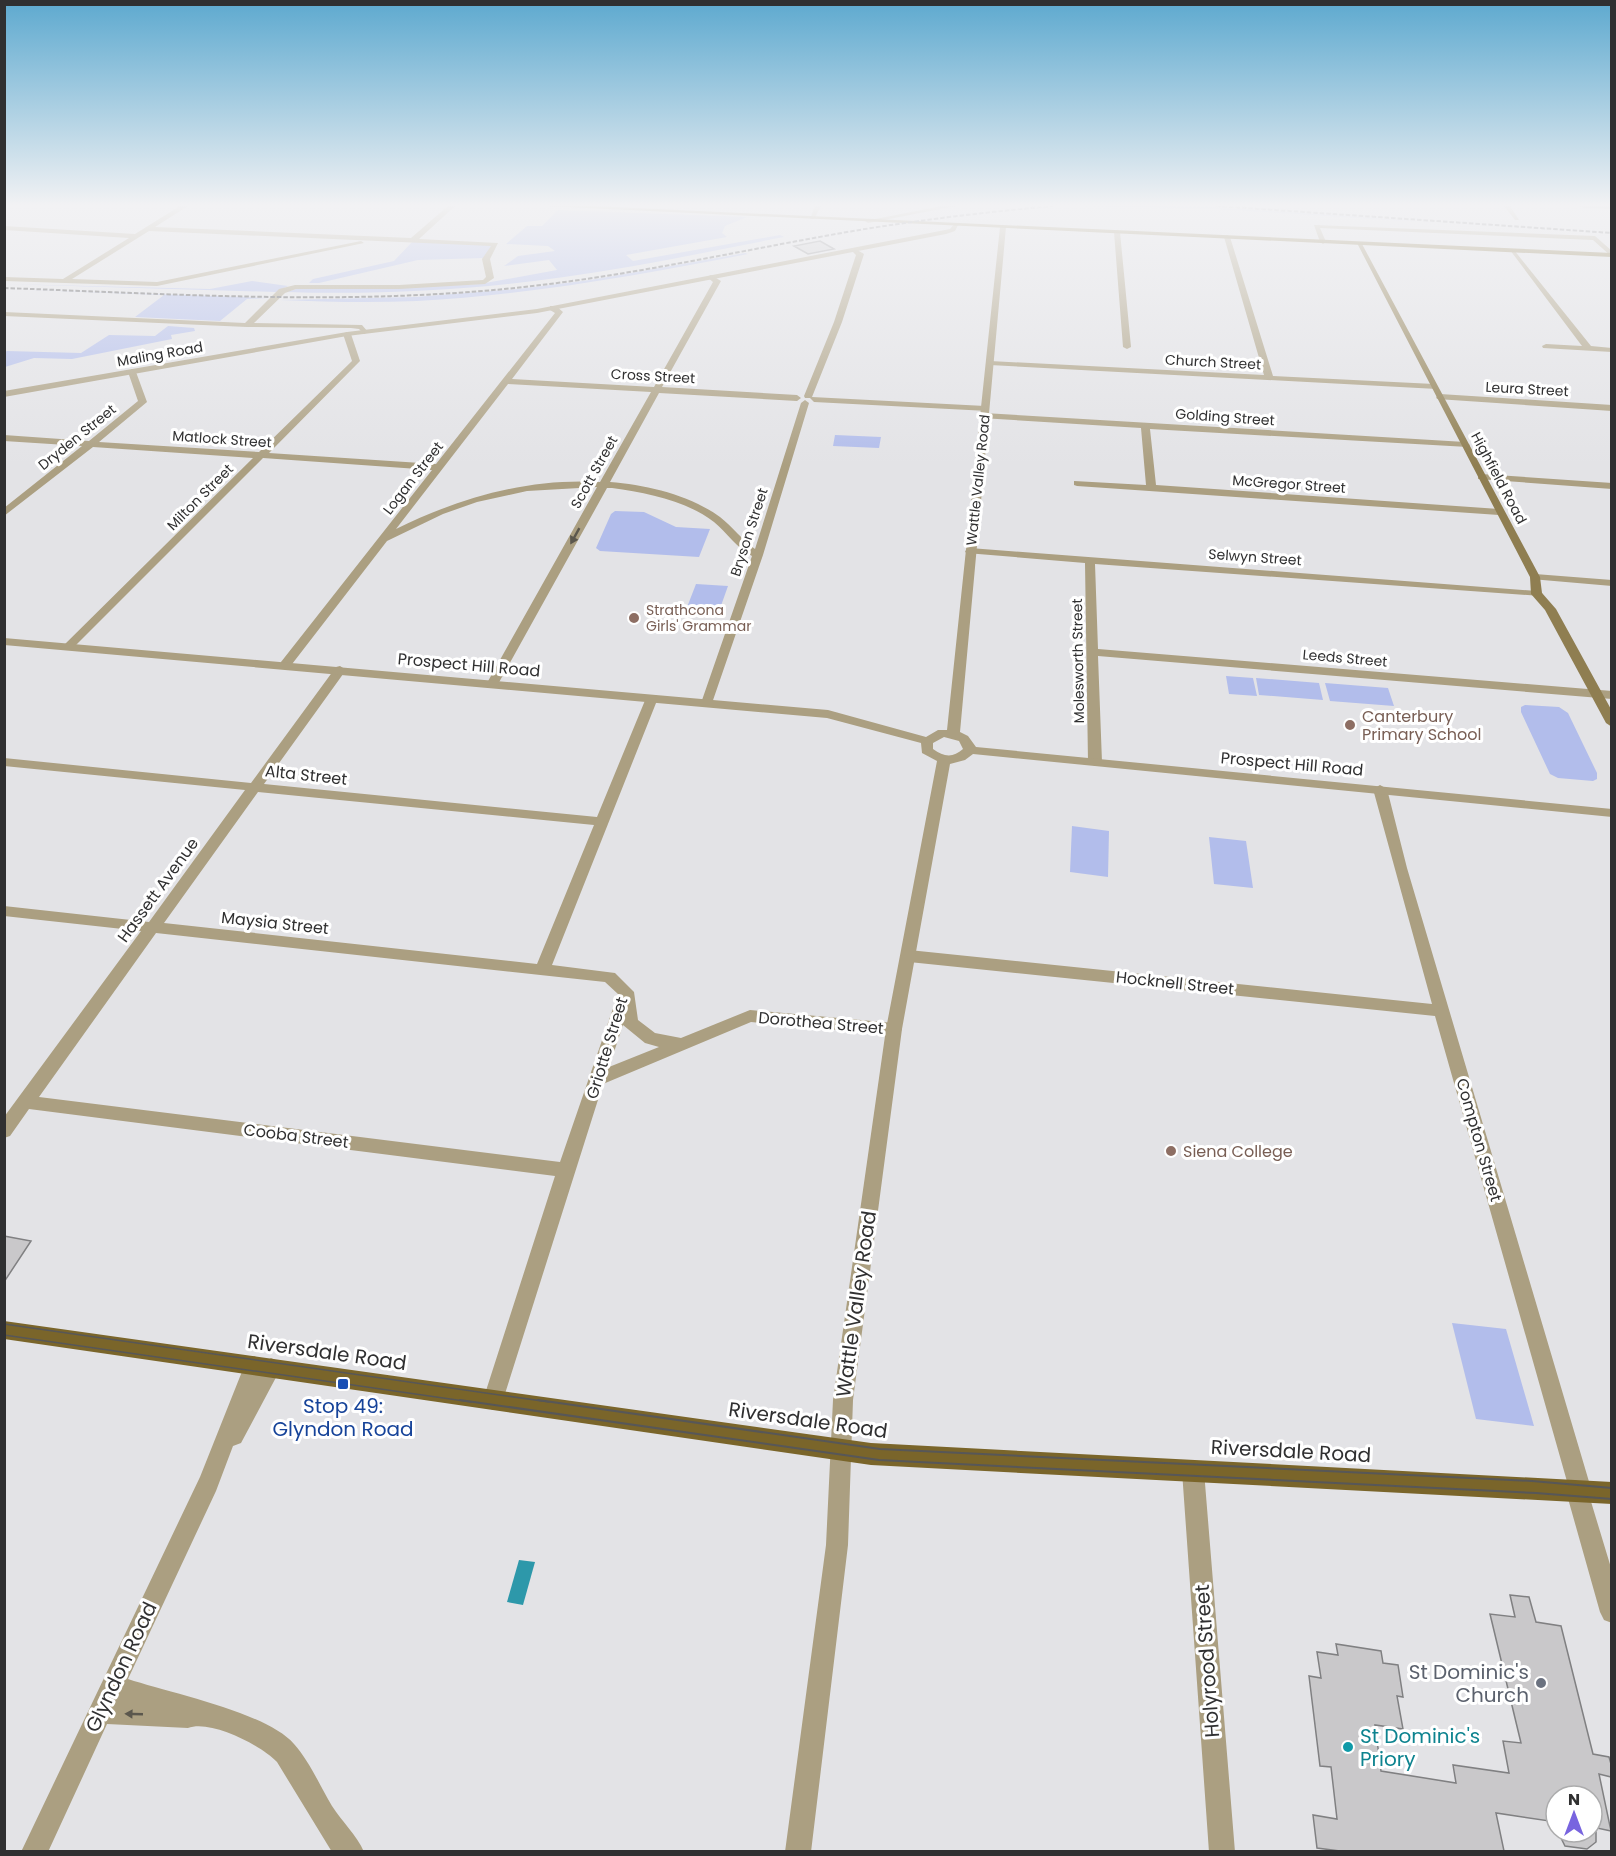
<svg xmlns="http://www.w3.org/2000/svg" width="1616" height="1856" font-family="Poppins,sans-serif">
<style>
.green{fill:#b2bdeb}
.water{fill:#2d98aa}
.building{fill:#c9c8ca;stroke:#808082;stroke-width:1.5}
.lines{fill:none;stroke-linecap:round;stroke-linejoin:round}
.minor{fill:#ab9f81;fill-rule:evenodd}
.tertiary{fill:#ab9f81;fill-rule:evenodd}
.secondary{fill:#8f7e51;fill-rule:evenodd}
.primary{fill:#7a652a;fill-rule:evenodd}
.tram-far1{stroke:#575758;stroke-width:1.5}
.tram{stroke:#575758;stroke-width:2}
.rail{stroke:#575758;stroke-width:2;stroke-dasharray:4.5 2;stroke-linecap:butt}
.oneway{fill:#5b574d}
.education-dot{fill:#8d6e63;stroke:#fff;stroke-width:2}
.transit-dot{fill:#1a4fb4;stroke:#fff;stroke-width:2}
.worship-dot{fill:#6b7280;stroke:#fff;stroke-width:2}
.culture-dot{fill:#0f9aa8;stroke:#fff;stroke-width:2}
.labels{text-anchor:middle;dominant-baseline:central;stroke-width:6;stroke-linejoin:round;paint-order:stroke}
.far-street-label{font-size:14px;fill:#303031;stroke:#fff}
.far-education-label{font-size:14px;fill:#785e54;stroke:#fff;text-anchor:start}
.street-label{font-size:16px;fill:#303031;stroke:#fff}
.education-label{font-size:16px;fill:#785e54;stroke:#fff;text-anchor:start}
.near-street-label{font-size:20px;fill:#303031;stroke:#fff}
.near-transit-label{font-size:20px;fill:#164399;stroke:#fff}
.near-worship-label{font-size:20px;fill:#5b616d;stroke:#fff;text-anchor:end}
.near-culture-label{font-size:20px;fill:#0d838f;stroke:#fff;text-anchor:start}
</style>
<rect width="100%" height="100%" fill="#e3e3e6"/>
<!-- green -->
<path class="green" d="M1085,206L1213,207L1439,223L1218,209Z
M558,210L747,217L725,226L722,233L727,237L626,255L633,261L780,235L784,237C711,251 638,267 564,277C472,290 379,295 286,292L300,288L373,289L480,284L557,270L549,260L504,266L518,256L555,251L548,246L506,244L527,226H542Z
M413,241L492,245L484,258L418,260L319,283H309L313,279L394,261Z
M745,253L748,254C639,275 529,295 417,301C372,303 326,302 280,300L415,297L518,289L590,280Z
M252,281L288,286L276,292L5,284L210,289Z
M5,289L268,298L247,299L220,321L135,317L164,295Z
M168,326L194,328L195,331L171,335L172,339L72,359L34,358L5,367V352L7,351L81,353L109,335L155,336Z
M835,435L881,437L879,448L833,446Z
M615,511L644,512L676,527L710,529L699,557L600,551L596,548L611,514Z
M696,584L728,586L717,617L684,615Z
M1226,676L1253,678L1257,696L1229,694Z
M1256,678L1319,683L1323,700L1259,695Z
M1325,683L1388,688L1394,706L1330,701Z
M1525,705L1559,707L1568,713L1597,773V779L1593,781L1558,778L1550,774L1521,712V707Z
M1072,826L1109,831L1108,877L1070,872Z
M1209,837L1246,841L1253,888L1214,884Z
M1452,1323L1506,1329L1534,1426L1476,1419Z"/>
<!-- water -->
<path class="water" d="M519,1560L535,1562L523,1605L507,1602Z"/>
<!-- building -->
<path class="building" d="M820,241L834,249L808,254L794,246Z
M4,1236L31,1241L4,1282Z
M1510,1595L1529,1597L1536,1622L1561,1626L1593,1754L1609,1757L1611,1764V1777L1599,1774L1611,1831L1592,1827V1796H1556V1822L1496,1813L1504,1851H1340L1317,1848L1313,1815L1337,1819L1331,1767L1320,1766L1309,1676L1321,1678L1317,1652L1338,1655L1336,1644L1381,1651L1383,1663L1398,1665L1403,1697L1397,1696L1403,1729L1375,1725L1381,1771L1456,1783L1453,1765L1509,1773L1503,1741L1521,1743L1490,1614L1515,1617Z
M1558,1832H1596V1842L1587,1849L1565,1846Z"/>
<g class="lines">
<!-- minor -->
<path class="minor" d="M180,206H188L155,227L411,238L448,206H455L419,239L498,243L490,259L494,278L485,284L399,289H296L285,293L254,323L362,325L368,332L364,334L359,329L351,328L247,327L4,316V312L245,323L279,289L295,285H399L483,280L486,277L482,259L491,246L149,231L72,279L157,282L361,241L364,243L157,286L4,281V277L63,279L129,238L4,230V226L135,234Z
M815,206H821L814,219H810Z
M1504,206H1510L1519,220H1515Z
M1580,206H1612V209L1583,208Z
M1314,225L1595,236L1612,251V257L1593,240L1320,228L1326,242L1323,244L1320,242Z
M1117,230L1120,232L1131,347L1127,349L1123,347L1114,232Z
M1227,235L1230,237L1273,376L1434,384L1438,387L1437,389L990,365L986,363L990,361L1264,375L1224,237Z
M854,248L864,254L842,322L812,397L985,406L988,407V411L814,402L810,398H805L804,396L834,322L856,255L851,250Z
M1510,250H1514L1591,346L1612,348V352L1543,348L1542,346L1546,344L1582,346Z
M711,275L721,281L662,387L797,395L801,398L797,401L659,393L610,482C647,485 690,495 720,517C733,527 742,540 755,549L801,403L805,400L809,403L763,555L711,706L707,707L701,703L752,556C737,548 727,533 714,522C685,500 647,493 612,488H607L497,686H489L487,683L597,487L527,491L477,502L443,514L387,541L289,668H281V662L432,470L263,458L72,649H64L62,647L253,458L93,447L4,516V508L82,446L4,441V435L89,441L138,401L128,372L132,369L136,372L147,402L99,442L259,452L352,361L343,334L347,332L351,334L360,361L269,453L436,464L555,313L550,310V306H556L563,312L512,379L654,387L713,282L707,277ZM508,384L651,392L600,482C528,478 461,497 396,529Z
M1440,394L1612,405V411L1437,399L1436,397Z
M984,413L1465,442L1470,445L1468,447L1150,429L1156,485L1499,509L1504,512L1499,515L1077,486L1074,485V481L1146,485L1141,428L981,418L980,416Z
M1481,474L1612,483V489L1478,479V475Z
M970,548L1537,591L1543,594L1541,596L1095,564L1098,649L1612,691V699L1098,656L1102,762L1095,766L1088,762L1085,563L966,553L965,551Z
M1535,574L1612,580V586L1531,579L1530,577Z
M340,666L346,670L264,784L597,817L646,698L648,695H656L658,698L552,965L615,973L634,992L638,1020L655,1033L681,1038L750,1010L894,1023L900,1025L902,1029L900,1033L894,1035L751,1022L603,1084L503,1400L500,1407L493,1410L486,1407L483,1400L555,1176L29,1109L10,1136L4,1138V1117L141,931L4,916V906L149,922L245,790L4,766V758L251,783L336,667ZM258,792L594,825L537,964L164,923ZM156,933L605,982L618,994L560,1162L39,1097ZM623,1025L645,1043L659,1047L609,1067Z
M1380,785L1387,789L1407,868L1590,1485L1589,1495L1612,1571V1623L1604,1620L1600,1612L1567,1495L1568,1485L1435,1016L909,962L904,960L901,956L904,952L909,950L1432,1004L1373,789Z
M254,1356L261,1359L263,1363L271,1358L278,1361L281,1368L241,1443L233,1446L216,1491L128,1679C170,1693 266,1712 294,1744C310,1762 320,1786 332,1806C342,1822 357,1835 364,1852H332L277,1762C261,1745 210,1719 188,1728L107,1724L48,1852H21L200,1477L247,1359Z
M1193,1460L1201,1463L1204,1471L1235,1852H1209L1182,1471L1185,1463Z"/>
<!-- tertiary -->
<path class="tertiary" d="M942,206H956L868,223L865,221Z
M955,223L958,225L955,231L946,234L537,313L347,336L4,397V391L347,332L537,309L945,230L950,229Z
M1003,225L1006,227L960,732L968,736L976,747L1612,809V817L973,754L965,760L950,764L902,1029L853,1400L848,1545L811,1852H785L826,1545L833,1400L886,1029L937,761L922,753L921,743L827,718L4,645V638L828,710L926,737L938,730H947L1000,227ZM944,737L959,741L963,749C953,758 944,757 933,749V743Z"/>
<!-- secondary -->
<path class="secondary" d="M1357,243L1362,244L1540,577L1542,593L1556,609L1612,711V727L1606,723L1545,610L1531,594L1530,577Z"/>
<!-- primary -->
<path class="primary" d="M547,206H592L1612,253V257Z
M4,1321L871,1443L1612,1482V1504L871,1465L4,1339Z"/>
<!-- tram-far1 -->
<path class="tram-far1" d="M4,1324L549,1402
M4,1335L471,1402"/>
<!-- tram -->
<path class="tram" d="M460,1400L879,1460L1536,1493L1612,1499
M538,1400L880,1449L1532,1481L1612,1488"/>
<!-- rail -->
<path class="rail" d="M1216,206L1612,233
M4,288C177,294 351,306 524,287C634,275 743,250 853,231C919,220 986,212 1053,206"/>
</g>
<!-- one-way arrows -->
<defs><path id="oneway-solid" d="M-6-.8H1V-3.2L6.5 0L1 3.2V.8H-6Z" transform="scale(1.5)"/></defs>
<g class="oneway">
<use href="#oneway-solid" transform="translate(575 536) rotate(119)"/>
<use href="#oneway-solid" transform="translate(134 1714) rotate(-178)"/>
</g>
<!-- sky -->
<linearGradient id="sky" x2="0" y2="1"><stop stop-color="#5da9cf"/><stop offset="0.44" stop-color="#f2f2f4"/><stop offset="1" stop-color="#f2f2f4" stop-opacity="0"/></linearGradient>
<rect width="1616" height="466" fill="url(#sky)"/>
<!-- markers -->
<g class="education-dot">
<circle cx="634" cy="618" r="6"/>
<circle cx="1350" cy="725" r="6"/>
<circle cx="1171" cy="1151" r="6"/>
</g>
<rect class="transit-dot" x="337" y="1378" width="12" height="12" rx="3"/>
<circle class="worship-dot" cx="1541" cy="1683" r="6"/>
<circle class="culture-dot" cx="1348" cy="1747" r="6"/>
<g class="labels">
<!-- far-street labels -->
<g class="far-street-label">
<text transform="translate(160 354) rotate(-10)">Maling Road</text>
<text transform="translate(1213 362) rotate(3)">Church Street</text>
<text transform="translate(653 376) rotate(3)">Cross Street</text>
<text transform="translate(1527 389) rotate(3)">Leura Street</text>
<text transform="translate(1225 417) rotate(4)">Golding Street</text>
<text transform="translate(77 437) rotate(-39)">Dryden Street</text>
<text transform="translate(222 439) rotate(4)">Matlock Street</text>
<text transform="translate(594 472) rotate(-61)">Scott Street</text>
<text transform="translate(413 478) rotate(-52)">Logan Street</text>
<text transform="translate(1499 478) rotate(62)">Highfield Road</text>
<text transform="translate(978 480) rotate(-84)">Wattle Valley Road</text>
<text transform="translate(1289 484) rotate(4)">McGregor Street</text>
<text transform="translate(200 497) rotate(-45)">Milton Street</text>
<text transform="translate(749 532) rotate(-72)">Bryson Street</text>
<text transform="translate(1255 557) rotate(4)">Selwyn Street</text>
<text transform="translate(1345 658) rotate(5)">Leeds Street</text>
<text transform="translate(1078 661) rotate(-91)">Molesworth Street</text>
</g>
<!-- far-education labels -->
<g class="far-education-label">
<text x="646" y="610">Strathcona<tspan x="646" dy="16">Girls' Grammar</tspan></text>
</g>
<!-- street labels -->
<g class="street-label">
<text transform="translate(469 665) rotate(5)">Prospect Hill Road</text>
<text transform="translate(1292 764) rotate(5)">Prospect Hill Road</text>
<text transform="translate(306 775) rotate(6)">Alta Street</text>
<text transform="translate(158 890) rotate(-54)">Hassett Avenue</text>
<text transform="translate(275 923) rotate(6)">Maysia Street</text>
<text transform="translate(1175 983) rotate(6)">Hocknell Street</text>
<text transform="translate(821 1023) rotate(5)">Dorothea Street</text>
<text transform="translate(607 1048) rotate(-73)">Griotte Street</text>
<text transform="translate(296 1136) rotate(7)">Cooba Street</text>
<text transform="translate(1479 1140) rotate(74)">Compton Street</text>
</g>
<!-- education labels -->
<g class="education-label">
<text x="1362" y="716">Canterbury<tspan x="1362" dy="18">Primary School</tspan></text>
<text x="1183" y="1151">Siena College</text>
</g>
<!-- near-street labels -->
<g class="near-street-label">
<text transform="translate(856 1304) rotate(-82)">Wattle Valley Road</text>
<text transform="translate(327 1352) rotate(8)">Riversdale Road</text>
<text transform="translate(808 1420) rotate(8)">Riversdale Road</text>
<text transform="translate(1291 1451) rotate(3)">Riversdale Road</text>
<text transform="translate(1207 1661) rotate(-94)">Holyrood Street</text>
<text transform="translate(121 1667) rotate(-65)">Glyndon Road</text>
</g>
<!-- near-transit labels -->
<g class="near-transit-label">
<text x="343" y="1406">Stop 49:<tspan x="343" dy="23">Glyndon Road</tspan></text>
</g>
<!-- near-worship labels -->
<g class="near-worship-label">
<text x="1529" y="1672">St Dominic's<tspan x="1529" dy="23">Church</tspan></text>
</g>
<!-- near-culture labels -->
<g class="near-culture-label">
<text x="1360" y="1736">St Dominic's<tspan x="1360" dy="23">Priory</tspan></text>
</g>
</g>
<!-- border -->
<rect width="1616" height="1856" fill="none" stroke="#303031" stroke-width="12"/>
<!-- north arrow -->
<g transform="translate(1574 1814)"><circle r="28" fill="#ffffff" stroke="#acacad" stroke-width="1.5"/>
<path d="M0-4.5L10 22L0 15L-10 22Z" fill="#7864df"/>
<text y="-9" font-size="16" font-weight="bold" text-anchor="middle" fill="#303031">N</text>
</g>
</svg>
